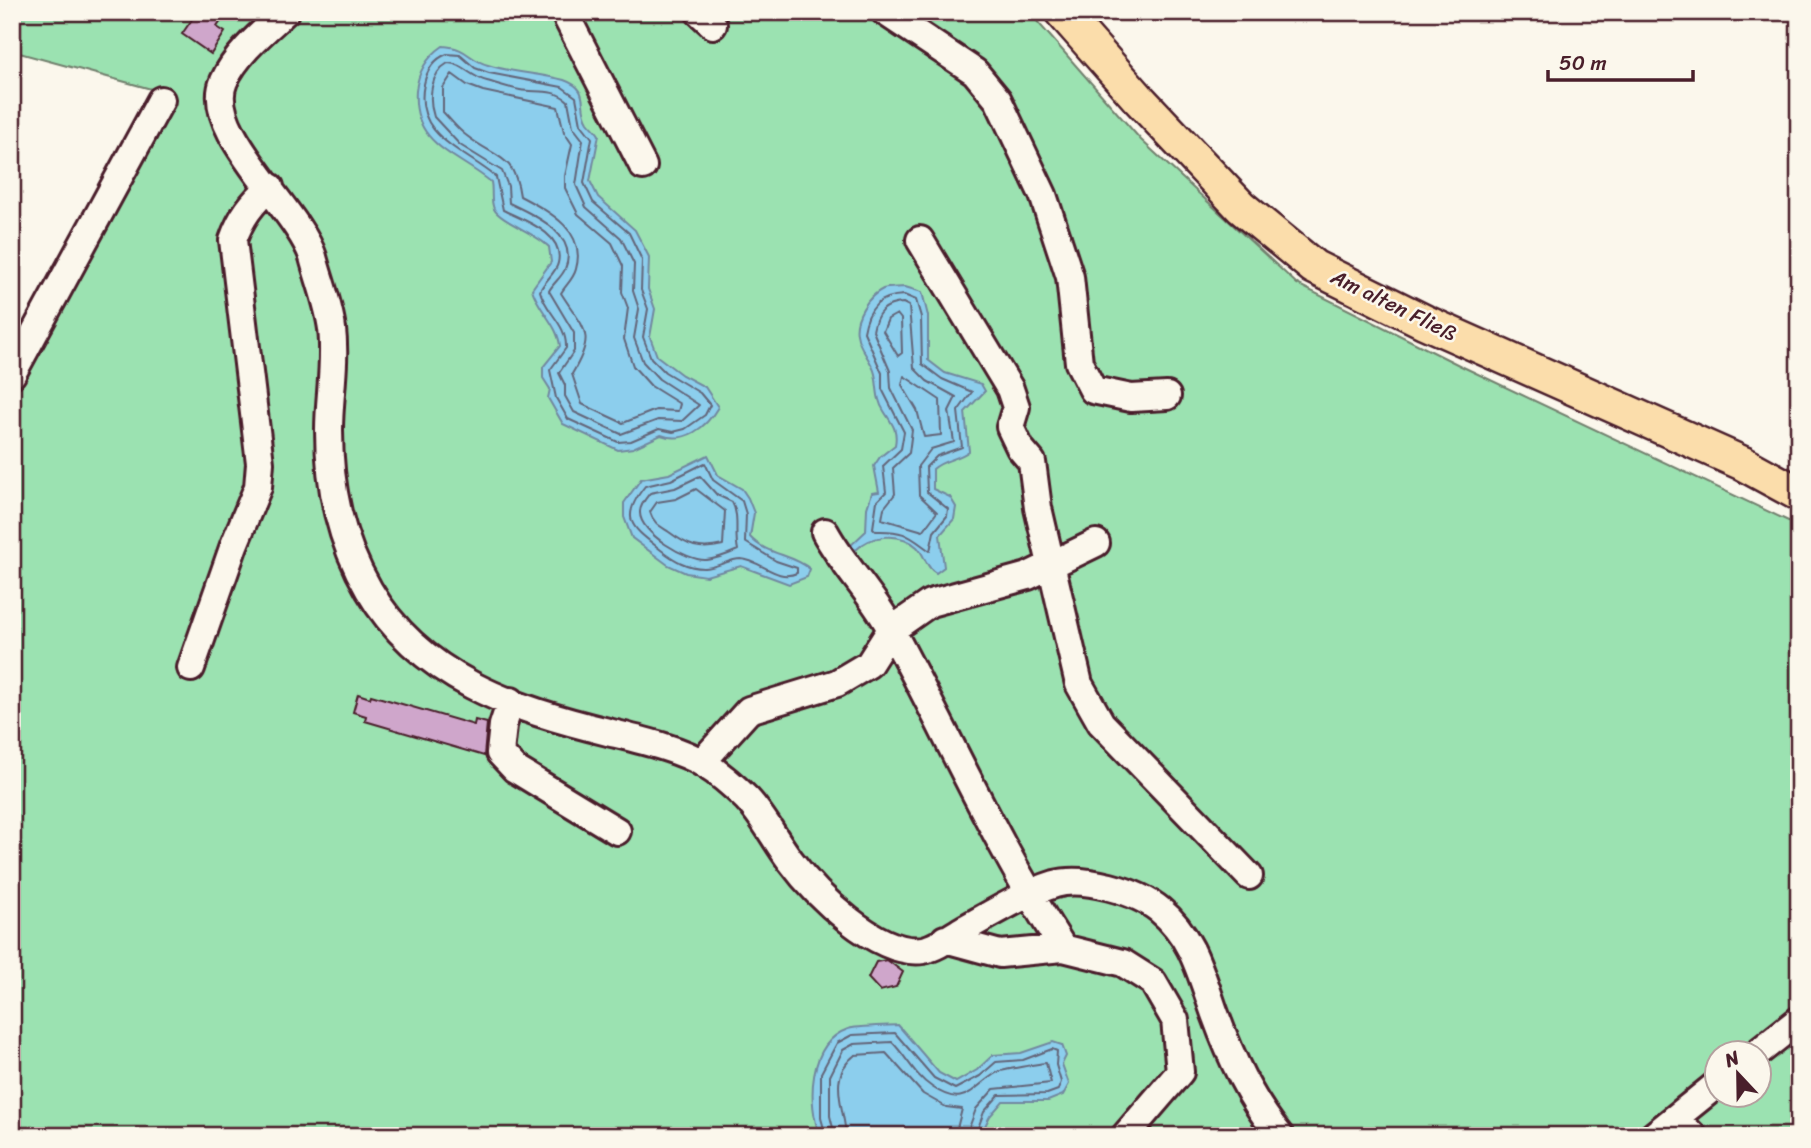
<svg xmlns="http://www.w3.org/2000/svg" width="1811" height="1148" font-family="Sriracha,sans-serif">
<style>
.green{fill:#9be2b1;stroke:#72806e;stroke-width:2;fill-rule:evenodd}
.water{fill:#8cceed;stroke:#72889f;stroke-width:2}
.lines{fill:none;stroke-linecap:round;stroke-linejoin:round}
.shore{stroke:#646579;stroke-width:2}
.building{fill:#cfa6cb;stroke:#4a1f2b;stroke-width:2}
.minor-casing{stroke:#4a1f2b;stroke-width:32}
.major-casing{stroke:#4a1f2b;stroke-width:38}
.minor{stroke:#fbf7ec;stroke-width:26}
.major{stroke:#fbddab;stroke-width:33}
.labels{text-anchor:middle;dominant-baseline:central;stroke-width:5;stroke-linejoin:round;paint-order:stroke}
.street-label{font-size:21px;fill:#4a1f2b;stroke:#fbf7ec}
</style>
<rect width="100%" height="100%" fill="#fbf7ec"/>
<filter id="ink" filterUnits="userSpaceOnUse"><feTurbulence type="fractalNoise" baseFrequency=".0143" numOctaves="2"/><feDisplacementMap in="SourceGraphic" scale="14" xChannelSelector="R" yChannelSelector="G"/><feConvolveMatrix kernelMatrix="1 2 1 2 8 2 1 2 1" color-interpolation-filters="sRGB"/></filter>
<g filter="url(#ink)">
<!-- green -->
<path class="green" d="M12,12H1029L1141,140L1297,284L1461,366L1799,526V1136H12V390L173,95L12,51ZM1716,1054H1758V1096H1716Z"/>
<!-- water -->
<path class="water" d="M443,46C469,48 467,59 488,65C513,73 539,73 564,80C592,90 577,104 588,122C591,126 596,130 599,135L590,181L598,197L635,230L649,257L648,289L655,309L650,337L657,356L682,375L705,387L718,407C706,428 685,444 661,435L633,448L618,450L563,424L548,398L550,389L543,378V367L560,346C558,325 538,310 532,289L551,262L549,247C537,234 500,221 494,209C490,200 493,191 491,182C457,154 412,145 416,91C418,71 427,57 443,46Z
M905,287L922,292L928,316V360L945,373L981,384L985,391L965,412L969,451C958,460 944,459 933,469V489L950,497L956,507L954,519L940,535L944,567L936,573C926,568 925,555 917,547C900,531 870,535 856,550L850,546L866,531L867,508L872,493L879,492L874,466L880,457L895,445C898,429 892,424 884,411C876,399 878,387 875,374C872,360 859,350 857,334C854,318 868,296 883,289C889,287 898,288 905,287Z
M708,455L718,475L742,489L748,498L754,513L750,537C766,555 793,554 810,569L807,577L789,584L741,566L706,576L686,573L668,565L632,538L624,517V503L641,479L669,474Z
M898,1025L939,1073L956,1082L977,1070L993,1055L1021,1053L1053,1042L1062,1045L1066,1056L1062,1064L1069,1084L1063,1095L1048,1101H1003L990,1116L980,1136H820C807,1103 808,1043 848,1029C856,1026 887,1026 898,1025Z"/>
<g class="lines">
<!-- shore -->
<path class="shore" d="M447,54L460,55L475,68L489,73L562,87L576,97L581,124L592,138L584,183L593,202L629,233L642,260L641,290L648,309L643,337L651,358L665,372L700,393L710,405L705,415L685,429L673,432L659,429L631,441L618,442L568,419L556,398L550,370L566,348C567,324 546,313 540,291C544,281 556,273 558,263C565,233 523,220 503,210L496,177C464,150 413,136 424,84C427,70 434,59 447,54Z
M448,63C462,63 472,78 487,81C498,84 509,88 520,90C536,93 554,88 568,101L573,127L583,140L576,185L586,207L621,238L634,264L633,291L639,309L634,338L643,362L659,379L699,405L682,421L658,420L621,434L574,412L565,396V385L559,373L574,351V333L549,291C553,283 562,277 565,269C580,234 532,214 509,203L508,186L502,171L460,145L434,117C428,99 430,73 448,63Z
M452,74L467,85L483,91L558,107L564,132L572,144L565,176V188L578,214L612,243L623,266L622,292L628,308L624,339L633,366L651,386L680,404L678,411L656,410L623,423L582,404L572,374C597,332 584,330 561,293C566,285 574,278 576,269C587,230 548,211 520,196C514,153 496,159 467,136C458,130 451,120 443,112V88Z
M904,295L916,300L921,317L922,364L942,379L972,392L958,411L962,447L937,456L926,467L927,492L948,509L947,516L934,532L930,551C909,536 905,530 876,531L873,528L877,501L886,492L883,466L901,449L904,432L882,389V373L864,332C868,308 879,296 904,295Z
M903,303L909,306L914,368L927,381L956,397L949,411L954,442L931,449L918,466L919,495L937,512L923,531L882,519L884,508L895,494L893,468L909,453L912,430L891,388L890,371L873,331C876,313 884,304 903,303Z
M897,314L901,319L902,353L898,356L883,331L888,319Z
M904,376L940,400L941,435L924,437L917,410L902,385Z
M705,463L713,480L742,501L746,514L745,542L776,561L797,568V573C776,582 761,560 741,559C729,559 717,568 704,568C687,568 674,560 661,550C633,528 618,520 645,486L671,480Z
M700,476L717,495L732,502C740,516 734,534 738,550C729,554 716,559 706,560C687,561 639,533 640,512C640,505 646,498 650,493L675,488Z
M696,489L725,511L723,545C699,551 688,546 669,532C660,526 653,523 650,512L657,502L676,499Z
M826,1136L821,1118V1073L837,1043L852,1035L895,1033L934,1078L955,1089L980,1076L996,1062L1023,1060L1052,1049L1057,1051L1056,1065L1061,1082L1058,1090L1047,1094L999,1095L984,1112L975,1136
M835,1136L830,1116V1076L843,1050L854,1044L892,1042C906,1056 915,1076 932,1087C966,1110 971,1087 998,1072C1002,1070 1042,1063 1046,1063L1051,1083L994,1089L976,1109L966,1136
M846,1136C845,1109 826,1077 855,1055L886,1053L923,1094L946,1107L962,1109L955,1136"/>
</g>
<!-- building -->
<path class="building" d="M197,12H227L217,27L225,32L211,54L182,34Z
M358,694L370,698L371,695L474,725L475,720L487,723L484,756L365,721L366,716L353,712Z
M887,960L903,972L896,987L880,991L868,978L876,962Z"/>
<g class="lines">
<defs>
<path id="minor" d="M285,12C263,32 236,54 224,81C202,130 298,209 313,257C319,280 329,305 332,329C336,363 329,397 329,430C329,488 340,540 369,590C420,678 514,709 608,732C636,739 681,749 704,764C719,773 735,787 747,799C764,817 775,840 790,860C815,894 877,956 923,950C936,948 952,936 964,929C993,913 1023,894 1055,884C1083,876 1137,891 1160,910C1193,937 1201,975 1215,1014C1231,1058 1250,1099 1280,1136
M564,12L643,166
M699,12L713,25
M885,12L975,72L998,100L1043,195L1070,277L1079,363L1093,390L1131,398L1167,396
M920,240L1010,389L1016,407L1010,427L1020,448L1032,462L1038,508L1079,684L1101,723L1249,876
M12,374L161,100
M825,532C843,565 870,592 888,624C947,732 996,845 1063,948
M191,668L234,545L258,487L260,463L233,240C241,217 252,203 270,187
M511,701L503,725L500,753L515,769L617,831
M702,762L749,710L837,683L869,664L890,631L930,603L1028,576L1096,543
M945,939L1000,954L1063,948L1123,963L1153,982L1175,1020L1180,1072L1125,1136
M1756,1054L1799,1020
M1675,1118L1693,1136
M1653,1136L1716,1085"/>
<path id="major" d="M1062,12L1138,98L1241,207L1314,267L1425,322L1742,463L1799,494"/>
</defs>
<!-- minor casing -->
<use href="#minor" class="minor-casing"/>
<!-- major casing -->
<use href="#major" class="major-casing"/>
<!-- minor -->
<use href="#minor" class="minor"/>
<!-- major -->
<use href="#major" class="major"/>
</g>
</g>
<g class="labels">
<!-- street labels -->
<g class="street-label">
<text transform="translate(1394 305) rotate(26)">Am alten Fließ</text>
</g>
</g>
<!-- margin -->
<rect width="1811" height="1148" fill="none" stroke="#fbf7ec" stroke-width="42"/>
<rect x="21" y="21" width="1769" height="1106" fill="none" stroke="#4a1f2b" stroke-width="2.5" filter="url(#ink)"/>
<!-- north arrow -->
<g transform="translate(1738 1074) rotate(338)"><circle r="33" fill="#fbf7ec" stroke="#b4a19f" stroke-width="2"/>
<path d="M0-5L12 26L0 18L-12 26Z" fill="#4a1f2b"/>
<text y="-10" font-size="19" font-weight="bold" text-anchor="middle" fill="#4a1f2b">N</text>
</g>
<!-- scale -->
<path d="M1548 70v10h145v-10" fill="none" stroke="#4a1f2b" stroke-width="3.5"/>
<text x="1559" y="70" font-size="21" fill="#4a1f2b" stroke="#fbf7ec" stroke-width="5" paint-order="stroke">50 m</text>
</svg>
